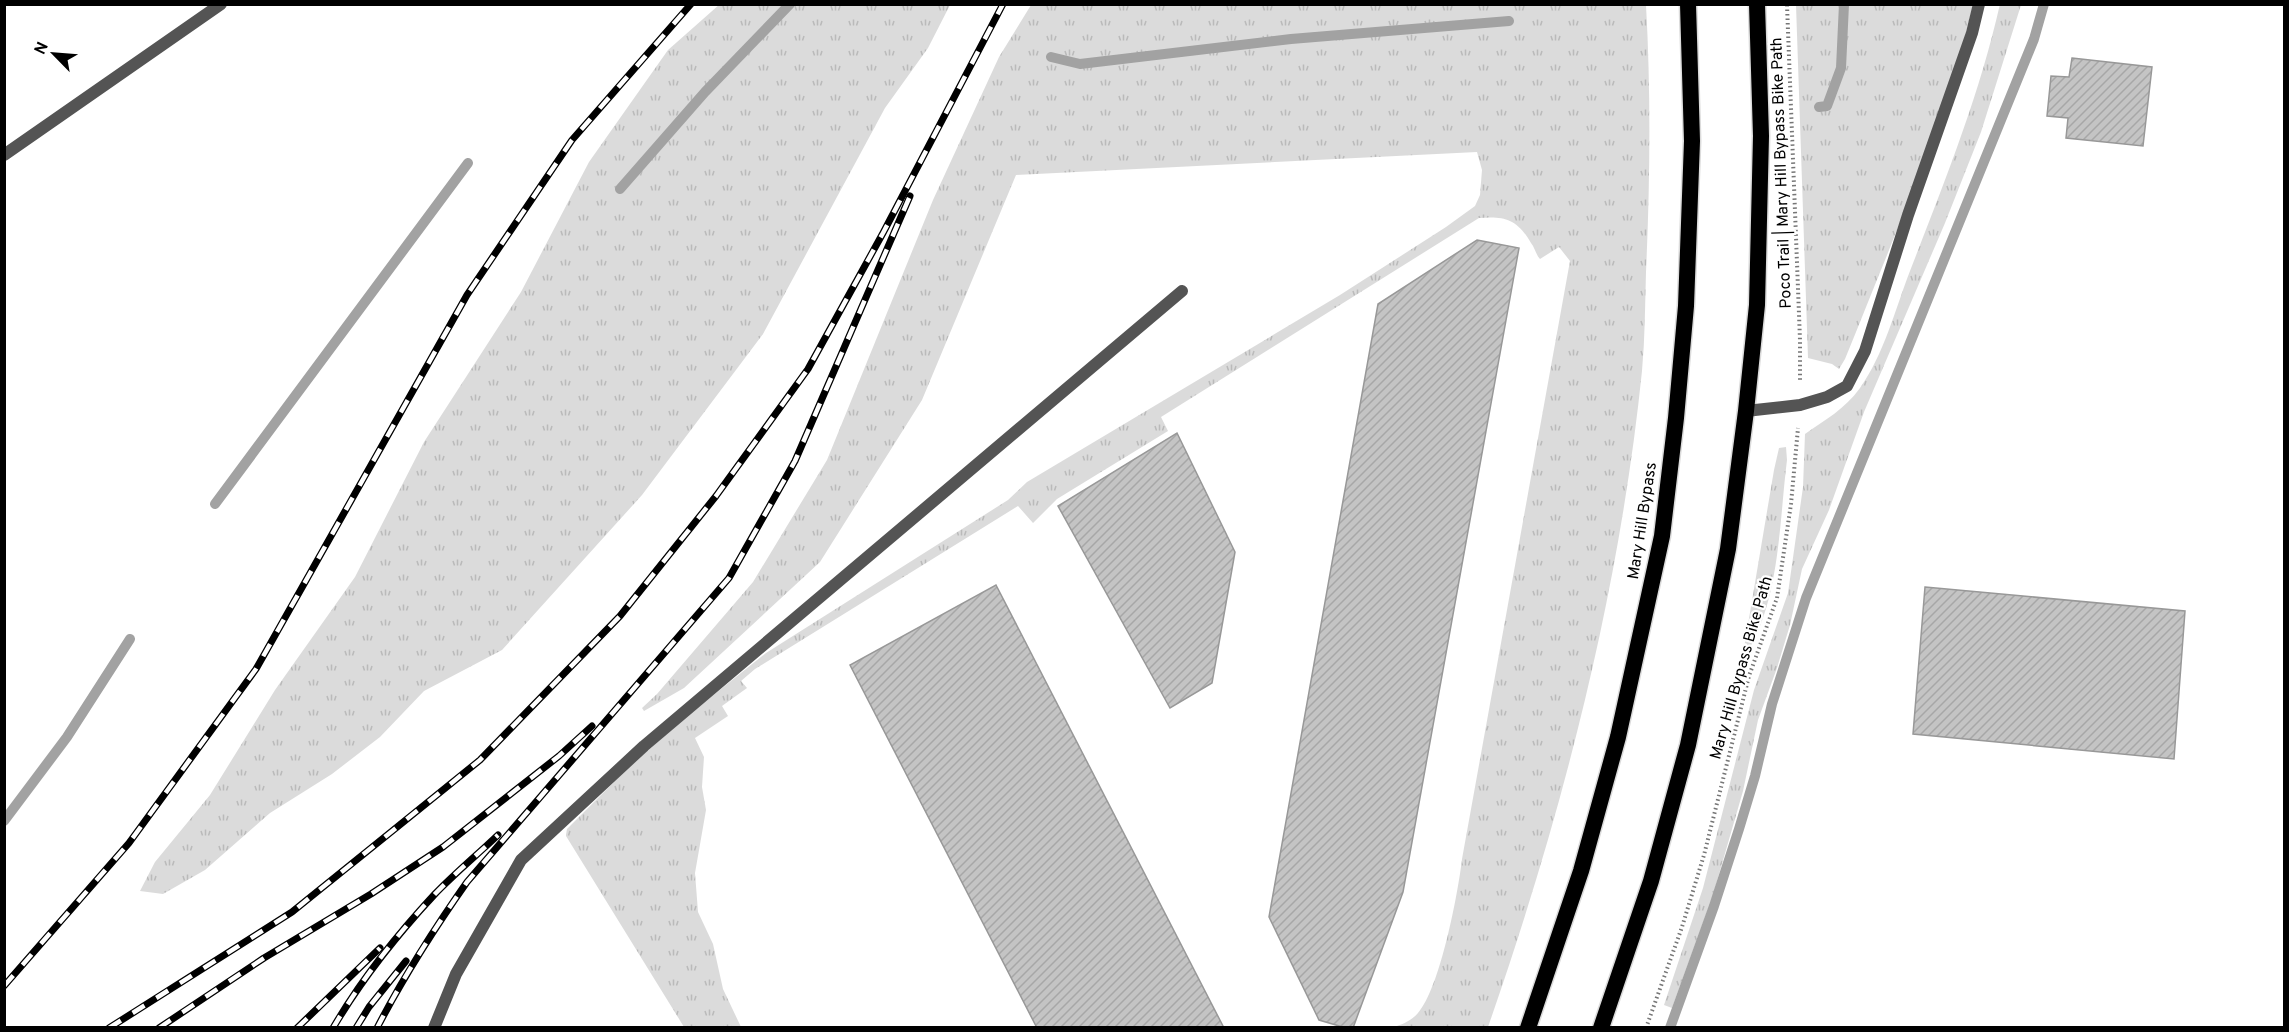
<svg xmlns="http://www.w3.org/2000/svg" width="2289" height="1032" font-family="Overpass,sans-serif">
<style>
.grass{fill:url(#grass-tufts)}
.lines{fill:none;stroke-linecap:round;stroke-linejoin:round}
.stream{stroke:#a2a2a2;stroke-width:10}
.building{fill:url(#building-hatch);stroke:#989898;stroke-width:1.5}
.trunk-casing{stroke:#dbdbdb;stroke-width:19}
.path{stroke:#767676;stroke-width:4;stroke-dasharray:1.5 3;stroke-linecap:butt}
.service{stroke:#545454;stroke-width:12}
.trunk{stroke:#000;stroke-width:16}
.rail-casing{stroke:#000;stroke-width:7}
.rail{stroke:#fff;stroke-width:4.5;stroke-dasharray:14;stroke-linecap:butt}
.labels{text-anchor:middle;dominant-baseline:central;stroke-width:4.5;stroke-linejoin:round;paint-order:stroke}
.street-label{font-size:16px;fill:#000;stroke:#fff}
</style>
<defs>
<pattern id="grass-tufts" width="24" height="20" patternUnits="userSpaceOnUse" patternTransform="scale(1.5)"><rect width="24" height="20" fill="#dbdbdb"/><path d="M3 7l-1-3M5 7V3M7 7l1-3M15 17l-1-3M17 17v-4M19 17l1-3" fill="none" stroke="#bababa"/></pattern>
<pattern id="building-hatch" width="6" height="6" patternUnits="userSpaceOnUse" patternTransform="scale(1.5)"><rect width="6" height="6" fill="#c4c4c4"/><path d="M-1 1l2-2M0 6l6-6M5 7l2-2" fill="none" stroke="#a7a7a7"/></pattern>
</defs>
<rect width="100%" height="100%" fill="#fff"/>
<g class="grass">
<polygon points="720,4 950,5 928,48 885,108 763,334 642,495 502,650 424,691 380,737 332,774 270,813 205,870 163,894 140,891 155,862 210,795 275,690 355,577 424,442 521,292 589,162 668,50"/>
<path d="M2000,4L2021,5L1981,132L1945,223L1864,412L1829,510L1802,569L1790,625L1777,668L1758,720L1743,791L1713,895L1672,1008L1664,1005L1703,888L1754,690L1788,593L1803,487L1805,434C1825,420 1845,409 1860,388C1884,354 1895,310 1910,271C1944,183 1979,97 2000,4Z"/>
<path d="M1031,5H1646C1651,94 1650,182 1646,272C1645,305 1645,338 1642,371C1619,595 1562,815 1488,1027H1394C1403,1024 1411,1021 1418,1013C1440,988 1458,894 1462,859L1570,261L1559,247L1540,259C1536,255 1535,248 1531,243C1517,219 1505,216 1479,218L1161,417L1168,431L1057,499L1033,523L1018,506L755,669L741,681L747,688L722,706L728,716L695,738L704,757L702,787L706,810L695,873L698,912L713,944L723,989L741,1027H684L566,836L567,829L624,772L681,721L766,653L1008,500L1027,482L1340,295L1446,227L1475,206L1480,195L1482,170L1477,152L1016,175L922,400L820,562L684,688L644,711L642,708L657,694L753,582L827,460L933,200L999,57Z"/>
<path d="M1796,5H1973C1946,117 1899,224 1856,332L1845,359L1839,369L1832,364L1808,358Z"/>
<path d="M1786,447L1787,460C1779,523 1780,607 1742,660L1774,470L1779,448Z"/>
</g>
<g class="lines">
<g class="stream">
<polyline points="1051,57 1080,64 1291,39 1509,21"/>
<polyline points="1819,107 1827,106 1841,68 1844,4"/>
<polyline points="620,189 705,92 790,4"/>
<polyline points="215,504 468,163"/>
<polyline points="4,821 67,737 130,639"/>
<polyline points="1670,1028 1714,906 1739,829 1755,776 1772,704 1806,598 2034,39 2044,4"/>
</g>
</g>
<g class="building">
<polygon points="2072,58 2152,67 2143,146 2066,138 2068,118 2047,116 2051,76 2069,77"/>
<polygon points="1477,240 1519,248 1403,892 1353,1028 1346,1028 1319,1020 1269,917 1378,304"/>
<polygon points="1177,433 1235,552 1212,683 1170,708 1058,506"/>
<polygon points="996,585 1224,1028 1037,1028 850,665"/>
<polygon points="1925,587 2185,611 2174,759 1913,734"/>
</g>
<g class="lines">
<defs>
<g id="trunk">
<polyline points="1528,1028 1581,871 1618,737 1662,536 1676,418 1686,306 1692,141 1688,4"/>
<polyline points="1601,1028 1651,881 1688,745 1728,549 1746,411 1757,305 1761,136 1757,4"/>
</g>
</defs>
<use href="#trunk" class="trunk-casing"/>
<g class="path">
<polyline points="1787,5 1800,340 1800,381"/>
<polyline points="1646,1028 1682,927 1704,855 1749,676 1777,598 1791,504 1798,428"/>
</g>
<g class="service">
<polyline points="4,155 221,4"/>
<polyline points="1746,411 1800,405 1827,397 1847,386 1865,351 1908,215 1972,33 1979,4"/>
<polyline points="434,1028 456,974 521,860 644,746 1182,291"/>
</g>
<use href="#trunk" class="trunk"/>
<defs>
<g id="rail">
<polyline points="4,986 129,843 256,669 467,295 572,140 691,4"/>
<polyline points="109,1028 292,912 480,760 620,616 716,496 808,369 883,233 1003,4"/>
<polyline points="159,1028 264,958 371,894 443,847 559,756 592,726"/>
<polyline points="297,1028 380,948"/>
<path d="M333,1028C361,980 396,936 434,895C454,874 477,855 498,835"/>
<polyline points="356,1028 369,1007 406,961"/>
<path d="M377,1028C404,976 434,929 467,882L729,578L795,461L910,196"/>
</g>
</defs>
<use href="#rail" class="rail-casing"/>
<use href="#rail" class="rail"/>
</g>
<g class="labels">
<g class="street-label">
<text transform="translate(1782 173) rotate(-92)">Poco Trail | Mary Hill Bypass Bike Path</text>
<text transform="translate(1643 521) rotate(-81)">Mary Hill Bypass</text>
<text transform="translate(1742 668) rotate(-74)">Mary Hill Bypass Bike Path</text>
</g>
</g>
<rect width="2289" height="1032" fill="none" stroke="#000000" stroke-width="12"/>
<g transform="translate(54 54) rotate(295)" stroke="#ffffff" stroke-width="4.5" paint-order="stroke">
<path d="M0-4.5L10 22L0 15L-10 22Z" fill="#000000"/>
<text y="-9" font-size="16" font-weight="bold" text-anchor="middle" fill="#000000">N</text>
</g>
</svg>
